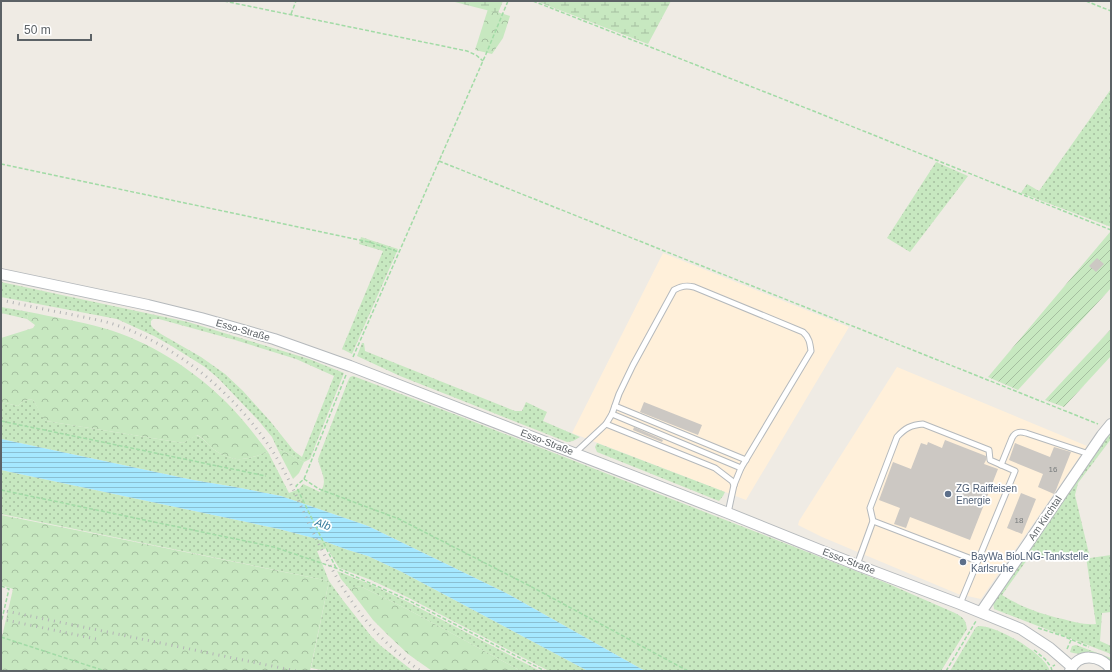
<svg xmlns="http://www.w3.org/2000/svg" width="1112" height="672" font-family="Helvetica,sans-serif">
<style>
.commercial{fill:#fff0da}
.grass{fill:url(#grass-dots);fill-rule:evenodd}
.forest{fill:url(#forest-crowns)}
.wetland{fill:url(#wetland-marsh)}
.garden{fill:url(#garden-furrows)}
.water{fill:url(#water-rules)}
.building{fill:#ccc8c3}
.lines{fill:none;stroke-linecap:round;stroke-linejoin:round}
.service-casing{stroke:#b5b9bc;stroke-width:7}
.minor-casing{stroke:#b5b9bc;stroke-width:12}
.path{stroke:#a2dba6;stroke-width:1.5;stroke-dasharray:4 2;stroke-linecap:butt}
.service{stroke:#fff;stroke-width:5}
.minor{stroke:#fff;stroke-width:10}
.rail{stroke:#b3b4b5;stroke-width:3;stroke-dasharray:1 5;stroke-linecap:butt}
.service-dot{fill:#5c6f8a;stroke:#fff;stroke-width:1.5}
.labels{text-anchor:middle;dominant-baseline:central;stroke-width:3.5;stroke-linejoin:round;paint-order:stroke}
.number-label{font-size:8px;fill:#787c7d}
.street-label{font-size:10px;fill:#5c6266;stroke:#fff}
.service-label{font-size:10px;fill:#4e5e75;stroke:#fff;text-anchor:start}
.water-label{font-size:11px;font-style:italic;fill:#34799b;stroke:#fff}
</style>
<defs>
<pattern id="grass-dots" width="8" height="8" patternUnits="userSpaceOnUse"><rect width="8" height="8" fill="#c7e8c0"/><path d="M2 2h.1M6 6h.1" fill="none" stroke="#a5bfa0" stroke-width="1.8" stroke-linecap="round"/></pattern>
<pattern id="forest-crowns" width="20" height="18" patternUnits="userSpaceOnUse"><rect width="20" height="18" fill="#c7e8c0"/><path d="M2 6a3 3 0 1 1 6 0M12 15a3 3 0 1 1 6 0" fill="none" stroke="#a5bfa0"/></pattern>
<pattern id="wetland-marsh" width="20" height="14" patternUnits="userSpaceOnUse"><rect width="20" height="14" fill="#c7e8c0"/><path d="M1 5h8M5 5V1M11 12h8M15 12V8" fill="none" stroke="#a5bfa0"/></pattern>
<pattern id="garden-furrows" width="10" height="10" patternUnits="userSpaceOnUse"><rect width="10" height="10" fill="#c7e8c0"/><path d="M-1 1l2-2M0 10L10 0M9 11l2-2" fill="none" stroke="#a5bfa0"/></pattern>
<pattern id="water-rules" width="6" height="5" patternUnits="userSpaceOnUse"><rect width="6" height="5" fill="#a5e8ff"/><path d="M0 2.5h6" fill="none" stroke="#8abfd2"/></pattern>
</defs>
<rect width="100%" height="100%" fill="#efebe4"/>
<g class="commercial">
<polygon points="663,253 849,327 746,500 572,433"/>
<polygon points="897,367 1087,446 981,599 958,594 822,537 798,525 799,521"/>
</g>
<g class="grass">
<polygon points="1111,89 1111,227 1021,193 1027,184 1039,191"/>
<polygon points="936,162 968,176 910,252 887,238"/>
<polygon points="361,237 398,249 352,354 342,349 383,251 359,244"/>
<path d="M1,282L188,322L309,359L344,373L310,459L304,462C296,459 289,453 281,450L279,452L272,437L258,420L218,378L205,367L170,345L154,336L117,319L1,297ZM153,319H159L235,340L296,359L334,376L302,457L294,451L270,421L243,391L225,374L201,357L161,334L153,328L151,325V321Z"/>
<polygon points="1,307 29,312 27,319 1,313"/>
<polygon points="362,343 364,343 365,351 515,411 522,411 526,402 547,412 543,421 580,437 573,441 567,442 400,376 357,356"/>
<path d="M353,376L454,414L884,582L955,613C963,617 966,620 967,629L941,671H645L506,593L368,526L281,496L235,487L193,480L1,439V402L18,406C22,401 26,399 33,400C38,407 41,414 46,421L183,443L196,435C204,438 207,444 213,449C235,464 245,460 268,452L289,493L299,489L303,484L320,492C329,481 320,471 318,459L348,381L350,377Z"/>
<path d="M1111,431V439L1078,483L1075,495L1090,558L1111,555V612L1102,613L1100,641L1111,646V654L994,609L993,602L1064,496ZM1029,557H1086L1096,624C1084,625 1074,622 1063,619C1041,614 1021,607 1002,595Z"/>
<polygon points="597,443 725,492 723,496 719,501 597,452 595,447"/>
<polygon points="1,470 279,529 321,540 348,550 368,556 402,572 588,671 549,671 407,597 371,580 339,568 327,548 317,551 329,581 342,599 371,636 381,646 413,671 327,671 311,668 329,581 1,514"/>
<path d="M337,571L372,585L406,601L540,671H521L407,609L362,587C357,586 353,586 351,591L341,579Z"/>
<path d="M980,626C999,627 1044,653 1050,671H950L976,627Z"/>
<path d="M1076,645L1111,658V662C1096,648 1086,657 1070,652L1072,646Z"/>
</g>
<g class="forest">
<polygon points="488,9 510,16 503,38 492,54 475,50"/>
<path d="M29,312C53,317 79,321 103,328C149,341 193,369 227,403C242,418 255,435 268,452C245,460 235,464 213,449C207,444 204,438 197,435L183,443L46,421C40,414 38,407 33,400C26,399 22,401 18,406L1,402V338L33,328L35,325L27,319Z"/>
<path d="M281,450C289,453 296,459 304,462L299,473L293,479L279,452Z"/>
<polygon points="1,515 329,581 310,671 1,671 1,641 13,589 1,585"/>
<polygon points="356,586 362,587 407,609 521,671 432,671 408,654 389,636 373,620 351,591 352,588"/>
</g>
<g class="wetland">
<polygon points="451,1 503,1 498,13"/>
<polygon points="536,1 671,1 648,44"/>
</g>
<g class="garden">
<polygon points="1110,232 1111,233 1111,288 1018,390 988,377"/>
<polygon points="1111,329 1111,356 1064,407 1045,400"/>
</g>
<polygon class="water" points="1,439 193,480 235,487 281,496 368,526 506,593 645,671 588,671 402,572 368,556 348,550 321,540 279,529 1,470"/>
<g class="building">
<polygon points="1097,258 1104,264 1096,272 1089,266"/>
<polygon points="644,402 702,425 698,435 640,412"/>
<polygon points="634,427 663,440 662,442 633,430"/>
<polygon points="945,440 986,456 986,460 984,464 998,469 970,540 910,517 906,528 894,524 900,508 879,500 893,462 911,469 921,443 927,445 928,442 942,448"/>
<polygon points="1015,443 1050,457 1054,447 1071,452 1056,490 1054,494 1038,487 1043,474 1009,460"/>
<polygon points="1021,493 1036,499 1022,534 1007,528"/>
</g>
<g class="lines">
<defs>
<g id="service">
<polyline points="615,406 746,460"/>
<polyline points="612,414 741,468"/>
<polyline points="606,424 715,468 732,481 734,485"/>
<path d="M575,453L606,424L612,414L619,394L633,365L674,290C681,286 686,285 694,287L803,332C809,337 810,343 811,351L741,468L734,485L728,513"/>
<path d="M1001,465L1012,438C1015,432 1019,431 1026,433L1089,454"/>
<polyline points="873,521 977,561"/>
<path d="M857,565L873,521L870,508L897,437C905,428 911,425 923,424L989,450L990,460L1015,471L960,604"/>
</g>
<g id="minor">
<polyline points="1,274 148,305 201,318 274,339 350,366 728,513 857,565 960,604 1021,629 1050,648 1072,667"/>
<polyline points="981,612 1102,435 1111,424"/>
<path d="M1070,671C1078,652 1100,655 1111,669"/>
</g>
</defs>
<use href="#service" class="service-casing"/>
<use href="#minor" class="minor-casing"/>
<g class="path">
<polyline points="224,1 467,51 476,55 483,61"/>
<polyline points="533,1 816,112 1111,230"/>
<polyline points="1086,1 1111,11"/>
<polyline points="291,14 296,1"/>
<polyline points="439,161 1098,424"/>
<polyline points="1,164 369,242 399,252"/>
<polyline points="353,357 486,54 508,1"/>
<polyline points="1,421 266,476"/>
<polyline points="304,479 319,489 399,519 530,586 688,671"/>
<polyline points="1,490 274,547 336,568 408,600 545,671"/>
<polyline points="336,568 296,486 304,479 346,375"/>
<polyline points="1,586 9,589 1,623"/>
<polyline points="1038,628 1063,636 1089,647"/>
<polyline points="1,637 105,671"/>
<polyline points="1067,649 1071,640"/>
<polyline points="1034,650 1045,659 1051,667"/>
<polyline points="946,671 976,621"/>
<polyline points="1052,671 1051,667 1055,665"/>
</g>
<use href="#service" class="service"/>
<use href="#minor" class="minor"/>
<g class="rail">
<path d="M1,300C24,305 47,310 69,314C86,318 103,320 119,326C183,349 239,398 275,455C289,478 299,502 310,526C335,577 355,616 399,654C406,660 413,666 421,671"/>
<polyline points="1,610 296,671"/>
<polyline points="1,619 96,639"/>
</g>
</g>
<g class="service-dot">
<circle cx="948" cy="494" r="4"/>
<circle cx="963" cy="562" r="4"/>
</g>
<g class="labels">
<g class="number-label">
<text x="1053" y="469">16</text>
<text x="1019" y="520">18</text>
</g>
<g class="street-label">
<text transform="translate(243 330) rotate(16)">Esso-Straße</text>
<text transform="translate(547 442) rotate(21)">Esso-Straße</text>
<text transform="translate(1045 518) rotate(-56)">Am Kirchtal</text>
<text transform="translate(849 561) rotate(21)">Esso-Straße</text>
</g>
<g class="service-label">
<text x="956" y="488">ZG Raiffeisen<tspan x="956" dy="12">Energie</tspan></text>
<text x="971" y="556">BayWa BioLNG-Tankstelle<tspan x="971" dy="12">Karlsruhe</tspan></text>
</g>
<g class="water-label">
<text transform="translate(323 524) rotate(19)">Alb</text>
</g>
</g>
<rect width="1112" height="672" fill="none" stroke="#5c6266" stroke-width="4"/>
<path d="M18 34v6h73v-6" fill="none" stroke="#5c6266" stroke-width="2"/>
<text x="24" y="34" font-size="12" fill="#5c6266" stroke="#ffffff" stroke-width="3" paint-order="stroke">50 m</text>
</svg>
